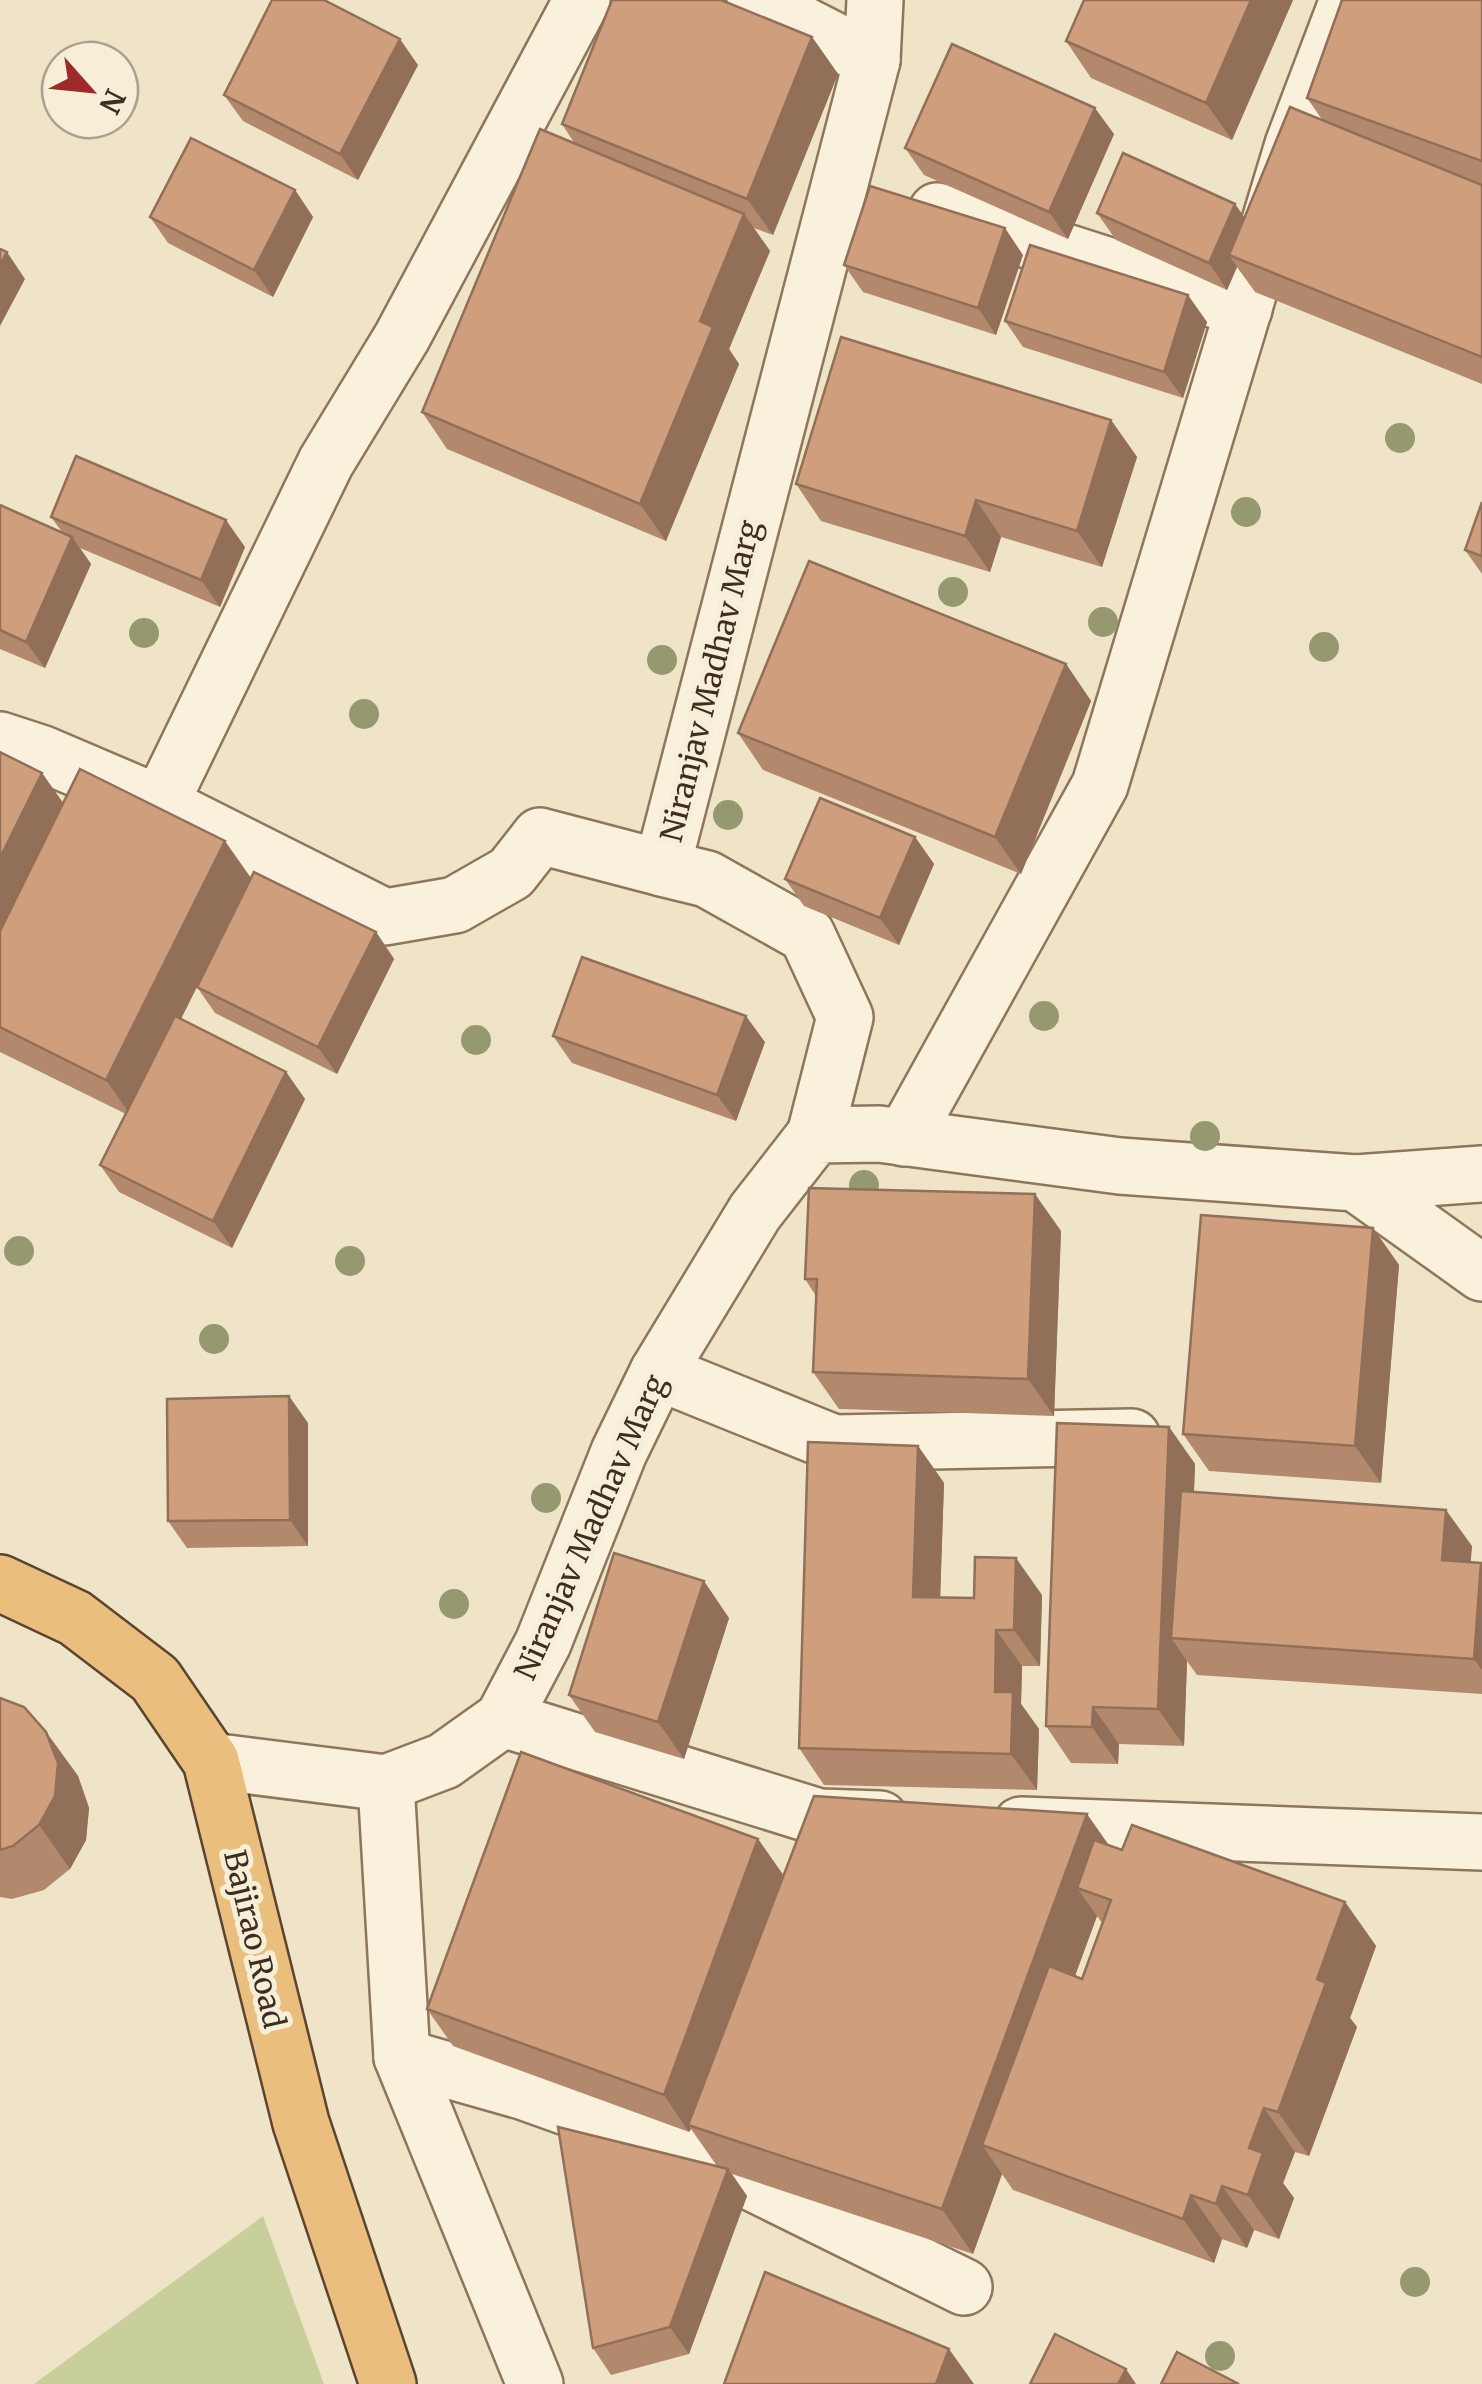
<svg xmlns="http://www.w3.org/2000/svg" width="1482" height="2384" font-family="Merriweather,serif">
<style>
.green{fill:#c9cf9b}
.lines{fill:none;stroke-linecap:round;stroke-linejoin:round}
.minor-casing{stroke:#8d765c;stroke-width:60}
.tertiary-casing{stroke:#8d765c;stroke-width:60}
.trunk-casing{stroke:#5b4430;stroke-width:60}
.minor{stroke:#faf1dc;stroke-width:55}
.tertiary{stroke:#faf1dc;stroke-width:55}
.trunk{stroke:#eabe7c;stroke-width:55}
.tree{fill:#96986f}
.wall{fill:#b2896c;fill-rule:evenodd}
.shaded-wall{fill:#916f58}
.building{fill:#cf9f7d;stroke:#916f58;stroke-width:2.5}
.labels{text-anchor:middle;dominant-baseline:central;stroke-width:10;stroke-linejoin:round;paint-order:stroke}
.street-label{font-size:30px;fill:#3d2e20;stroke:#f7eed8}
</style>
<rect width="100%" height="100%" fill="#f0e4c8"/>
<polygon class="green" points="263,2216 324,2384 34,2384"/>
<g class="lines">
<defs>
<g id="minor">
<polyline points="755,0 872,60"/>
<polyline points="937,211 1244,309"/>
<polyline points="0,740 43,754 160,804 385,917 455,905 511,873 540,836 662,868"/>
<polyline points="160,804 326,462 402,337 582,0"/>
<polyline points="815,1135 845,1017 807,935 707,879 662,868 872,60 875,0"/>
<polyline points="904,1138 1100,785 1293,145 1348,0"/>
<polyline points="658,1372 834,1443 1132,1437"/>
<polyline points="503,1719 819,1817 880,1819"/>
<polyline points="386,1783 402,2057 535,2384"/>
<polyline points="1021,1825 1482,1842"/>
<polyline points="402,2057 525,2092 684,2149 964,2287"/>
</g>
<g id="tertiary">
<polyline points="1356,1183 1482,1273"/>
<polyline points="211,1761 386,1783 444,1761 503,1719 543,1643 619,1452 658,1372 755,1212 815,1135 879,1134 1120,1166 1356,1183 1482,1174"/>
</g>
<polyline id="trunk" points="0,1583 75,1618 155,1679 211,1761 301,2123 388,2384"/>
</defs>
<use href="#minor" class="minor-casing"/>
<use href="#tertiary" class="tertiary-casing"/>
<use href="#trunk" class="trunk-casing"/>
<use href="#minor" class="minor"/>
<use href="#tertiary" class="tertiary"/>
<use href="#trunk" class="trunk"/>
</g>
<g class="tree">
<circle cx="1400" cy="438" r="15"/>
<circle cx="1246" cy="512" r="15"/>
<circle cx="953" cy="592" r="15"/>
<circle cx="1103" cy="622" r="15"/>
<circle cx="144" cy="633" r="15"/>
<circle cx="1324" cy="647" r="15"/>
<circle cx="662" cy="660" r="15"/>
<circle cx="364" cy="714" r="15"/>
<circle cx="728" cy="815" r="15"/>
<circle cx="1044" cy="1016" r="15"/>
<circle cx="476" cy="1040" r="15"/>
<circle cx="1205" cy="1136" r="15"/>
<circle cx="864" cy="1185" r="15"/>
<circle cx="19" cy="1251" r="15"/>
<circle cx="350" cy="1261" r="15"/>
<circle cx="214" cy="1339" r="15"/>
<circle cx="546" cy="1498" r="15"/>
<circle cx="454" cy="1604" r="15"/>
<circle cx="1415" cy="2282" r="15"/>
<circle cx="1220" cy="2356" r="15"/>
</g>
<g class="wall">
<polygon points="1293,0 1232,140 1091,78 1066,41"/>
<polygon points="1482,0 1482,384 1255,292 1237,267 1227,290 1116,240 1097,213 1235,204 1245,218 1323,121 1307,98"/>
<polygon points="812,37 838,74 773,235 754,228 770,251 729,349 739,364 666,541 447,449 422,412 575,144 562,124"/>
<polygon points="418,65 358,180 243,121 224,95"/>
<polygon points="1114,134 1068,239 924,175 905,148"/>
<polygon points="295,190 313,217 273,297 168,243 150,217"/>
<polygon points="1023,255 996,335 863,292 844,265"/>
<polygon points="1005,321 1207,322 1183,398 1023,347"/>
<polygon points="1111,420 1137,457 1102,567 1001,537 990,572 821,521 796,484"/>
<polygon points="1482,502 1482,574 1465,550"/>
<polygon points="0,505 62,532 51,517 245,547 220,607 80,548 91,564 45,668 0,649"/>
<polygon points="1066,664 1091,701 1021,874 763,770 738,733"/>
<polygon points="0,752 42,773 63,803 251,878 376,932 394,959 337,1074 215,1013 197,987 181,1019 286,1072 305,1099 232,1248 119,1192 100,1165 126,1114 0,1052"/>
<polygon points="915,837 934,864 899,945 804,906 785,879"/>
<polygon points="553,1036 765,1042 736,1121 572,1063"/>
<polygon points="1373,1228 1399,1265 1381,1483 1209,1471 1183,1434"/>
<polygon points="1061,1231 1054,1416 839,1409 813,1372 816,1296 805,1279"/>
<polygon points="308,1423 308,1546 187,1548 168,1521"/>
<polygon points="1169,1427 1195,1464 1194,1492 1472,1546 1470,1562 1481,1563 1482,1565 1482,1694 1197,1675 1187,1661 1184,1746 1119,1744 1118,1764 1071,1763 1046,1726"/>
<polygon points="918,1446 944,1483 940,1597 974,1598 1042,1595 1040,1666 1022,1666 1021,1704 1039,1729 1037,1790 824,1785 799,1748"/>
<polygon points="729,1618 684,1759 595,1732 569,1695"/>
<polygon points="0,1698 46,1732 78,1776 89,1808 86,1840 70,1869 44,1890 12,1899 0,1897"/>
<path d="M758,1839L783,1875L1109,1846L1122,1850L1345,1902L1376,1946L1350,2018L1357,2027L1309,2156L1295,2152L1283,2183L1294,2198L1279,2239L1254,2230L1247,2248L1222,2239L1214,2263L1013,2190L1002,2174L973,2254L732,2174L747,2196L689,2354L611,2375L593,2348L717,2166L691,2129L689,2132L453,2046L427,2009ZM1097,1916L1103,1924L1082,1979L1075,1976Z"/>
</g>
<g class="shaded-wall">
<polygon points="1251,0 1293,0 1232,140 1206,103"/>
<polygon points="812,37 838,74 773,235 747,199"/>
<polygon points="400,39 418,65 358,180 340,154"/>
<polygon points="1095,108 1114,134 1068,239 1049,212"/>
<polygon points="295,190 313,217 273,297 254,270"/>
<polygon points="1235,204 1253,230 1229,255 1237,267 1227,290 1209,263"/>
<polygon points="744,214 770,251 729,349 739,364 666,541 640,504 700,321"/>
<polygon points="1005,228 1023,255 996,335 978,308"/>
<polygon points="7,252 25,279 0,326 0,265"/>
<polygon points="1188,295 1207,322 1183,398 1164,372"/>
<polygon points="1111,420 1137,457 1102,567 1077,531"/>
<polygon points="976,500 1001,537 990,572 965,536"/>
<polygon points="226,520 245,547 220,607 201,580"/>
<polygon points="72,537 91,564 45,668 26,642"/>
<polygon points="1066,664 1091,701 1021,874 995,837"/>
<polygon points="42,773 68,810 0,947 0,858"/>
<polygon points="915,837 934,864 899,945 880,918"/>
<polygon points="225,841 251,878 132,1117 106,1080"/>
<polygon points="376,932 394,959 337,1074 318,1047"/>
<polygon points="746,1016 765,1042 736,1121 717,1095"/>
<polygon points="286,1072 305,1099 232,1248 213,1221"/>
<polygon points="1035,1194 1061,1231 1054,1416 1028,1379"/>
<polygon points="1373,1228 1399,1265 1381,1483 1355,1446"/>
<polygon points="289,1396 308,1423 308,1546 290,1520"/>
<polygon points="1169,1427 1195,1464 1188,1639 1171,1638 1187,1661 1184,1746 1158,1709"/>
<polygon points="918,1446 944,1483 939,1633 913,1597"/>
<polygon points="1446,1510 1472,1546 1468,1597 1442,1560"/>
<polygon points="1016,1558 1042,1595 1040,1666 1014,1630"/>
<polygon points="1481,1563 1482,1565 1482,1670 1474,1659"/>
<polygon points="704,1581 729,1618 684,1759 658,1722"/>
<polygon points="996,1630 1022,1666 1021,1704 1039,1729 1037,1790 1011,1754 995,1692"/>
<polygon points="1093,1707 1119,1744 1118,1764 1092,1727"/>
<polygon points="46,1732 78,1776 89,1808 86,1840 70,1869 39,1825"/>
<polygon points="1087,1814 1118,1858 1077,1888 1097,1916 1009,2155 982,2145 1002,2174 973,2254 942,2209"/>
<polygon points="758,1839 784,1876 688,2125 691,2129 689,2132 664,2095"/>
<polygon points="1345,1902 1376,1946 1350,2018 1357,2027 1309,2156 1278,2112 1317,1979"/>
<polygon points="1264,2108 1295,2152 1283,2183 1294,2198 1279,2239 1248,2195 1249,2148"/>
<polygon points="728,2169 747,2196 689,2354 670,2327"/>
<polygon points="1222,2186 1254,2230 1247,2248 1216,2204"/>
<polygon points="1191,2195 1222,2239 1214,2263 1183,2219"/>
<polygon points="949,2349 974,2384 936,2384"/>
<polygon points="1126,2369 1136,2384 1118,2384"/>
</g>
<g class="building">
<polygon points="272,0 324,0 400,39 340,154 224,95"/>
<polygon points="612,0 721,0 812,37 747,199 562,124"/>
<polygon points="1084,0 1251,0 1206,103 1066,41"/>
<polygon points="1342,0 1482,0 1482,161 1307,98"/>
<polygon points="952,44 1095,108 1049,212 905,148"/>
<polygon points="1290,107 1482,185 1482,357 1229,255"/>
<polygon points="540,129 744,214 700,321 713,327 640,504 422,412"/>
<polygon points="191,138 295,190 254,270 150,217"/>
<polygon points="1123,153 1235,204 1209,263 1097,213"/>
<polygon points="870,186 1005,228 978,308 844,265"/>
<polygon points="1030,245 1188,295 1164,372 1005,321"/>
<polygon points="0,249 7,252 0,265"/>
<polygon points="841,337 1111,420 1077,531 976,500 965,536 796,484"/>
<polygon points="76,456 226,520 201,580 51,517"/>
<polygon points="1482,502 1482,556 1465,550"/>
<polygon points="0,505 72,537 26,642 0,630"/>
<polygon points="809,561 1066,664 995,837 738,733"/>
<polygon points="0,752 42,773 0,858"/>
<polygon points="80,769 225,841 106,1080 0,1027 0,931"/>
<polygon points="820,798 915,837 880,918 785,879"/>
<polygon points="254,872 376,932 318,1047 197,987"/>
<polygon points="582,957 746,1016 717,1095 553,1036"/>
<polygon points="175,1016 286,1072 213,1221 100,1165"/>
<polygon points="809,1188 1035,1194 1028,1379 813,1372 817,1279 805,1279"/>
<polygon points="1201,1215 1373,1228 1355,1446 1183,1434"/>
<polygon points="289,1396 290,1520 168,1521 167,1399"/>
<polygon points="1057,1423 1169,1427 1158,1709 1093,1707 1092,1727 1046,1726"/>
<polygon points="808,1442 918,1446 913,1597 974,1598 975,1557 1016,1558 1014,1630 996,1630 995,1692 1013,1692 1011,1754 799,1748"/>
<polygon points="1181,1491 1446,1510 1442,1560 1481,1563 1474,1659 1171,1638"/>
<polygon points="614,1553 704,1581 658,1722 569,1695"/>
<polygon points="0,1698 24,1707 46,1732 58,1763 55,1796 39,1825 13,1846 0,1850"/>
<polygon points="521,1752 758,1839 664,2095 427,2009"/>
<polygon points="814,1796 1087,1814 942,2209 688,2125"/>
<polygon points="1132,1825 1345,1902 1317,1979 1326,1983 1278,2112 1264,2108 1249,2148 1263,2153 1248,2195 1222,2186 1216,2204 1191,2195 1183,2219 982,2145 1049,1966 1082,1979 1111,1900 1077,1888 1094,1840 1122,1850"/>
<polygon points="558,2127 728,2169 670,2327 593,2348"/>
<polygon points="765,2272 949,2349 936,2384 724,2384"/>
<polygon points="1055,2334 1126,2369 1118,2384 1030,2384"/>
<polygon points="1177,2352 1239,2384 1161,2384"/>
</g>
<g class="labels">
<g class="street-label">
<text transform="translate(710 681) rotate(-76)">Niranjav Madhav Marg</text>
<text transform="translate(590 1527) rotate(-66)">Niranjav Madhav Marg</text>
<text transform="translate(255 1939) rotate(77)">Bajirao Road</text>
</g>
</g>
<g transform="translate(90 90) rotate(117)"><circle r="48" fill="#f7eed8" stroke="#ada18e" stroke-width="2.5"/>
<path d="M0-8L18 38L0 25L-18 38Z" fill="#9e2a2b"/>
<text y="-15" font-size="28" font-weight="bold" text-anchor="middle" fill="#3d2e20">N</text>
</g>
</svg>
